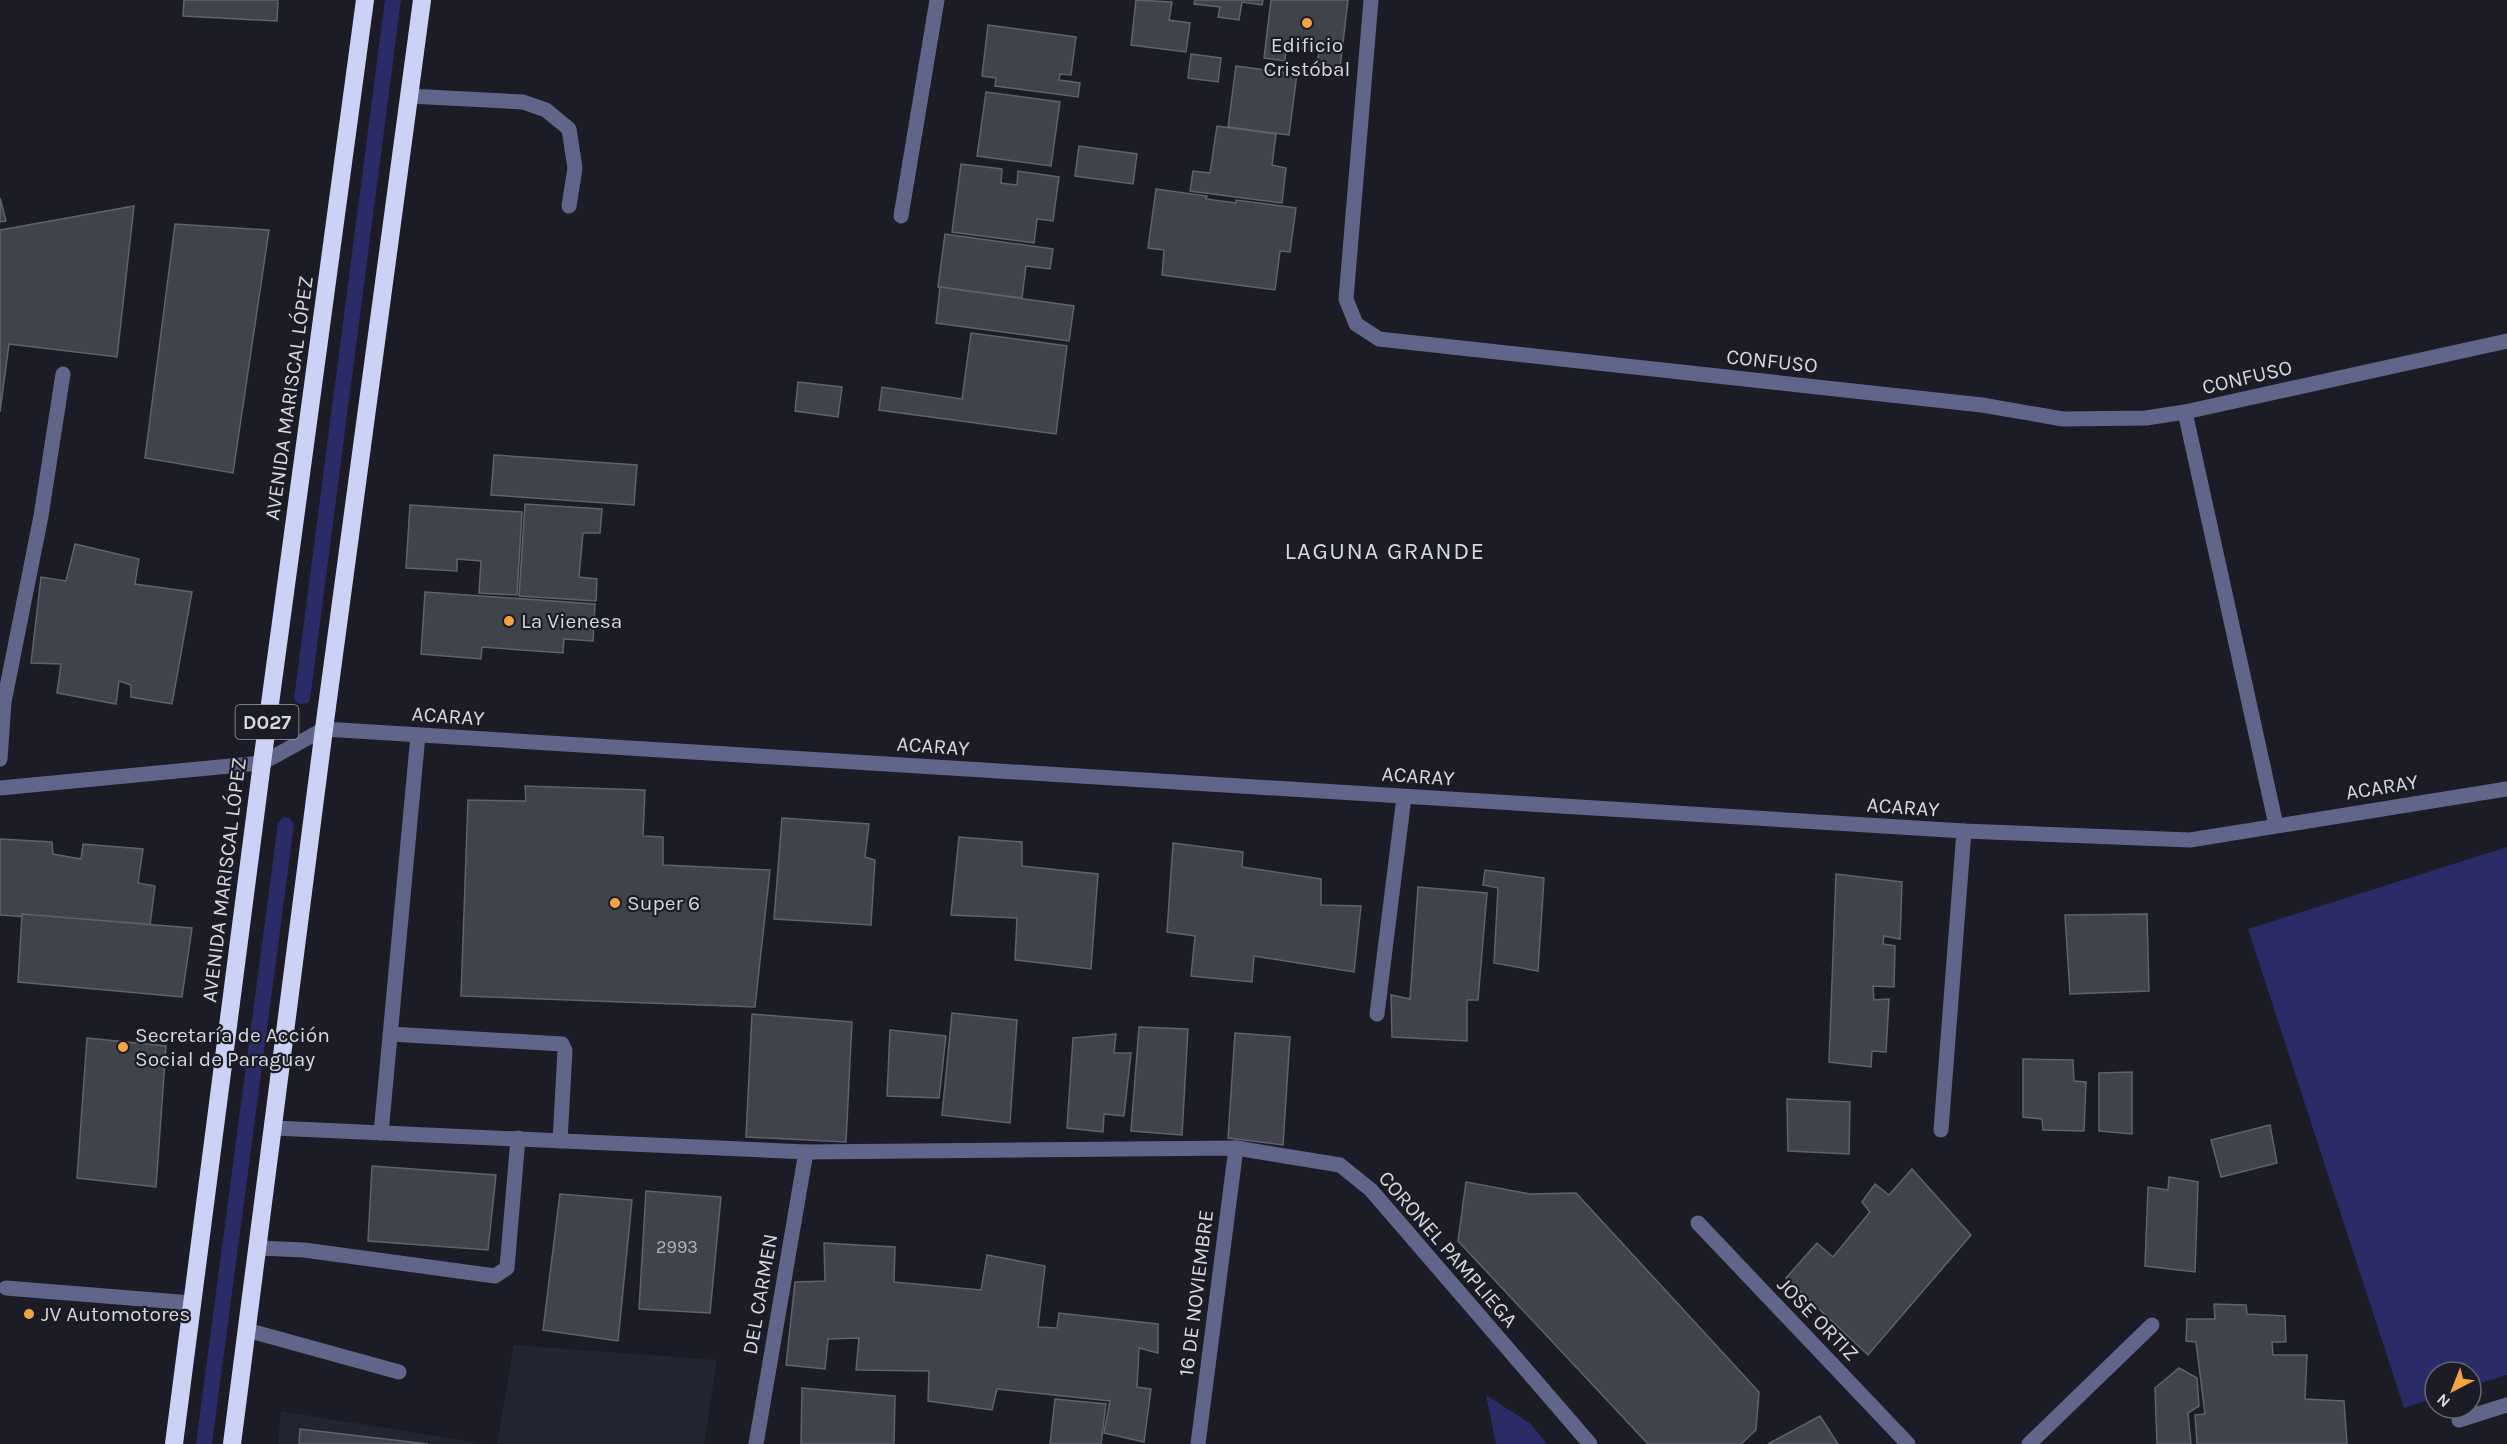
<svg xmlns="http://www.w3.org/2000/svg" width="2507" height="1444" font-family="Karla,sans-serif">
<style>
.built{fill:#242532}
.green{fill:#2a2b67}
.building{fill:#41434c;stroke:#60626c;stroke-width:1.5}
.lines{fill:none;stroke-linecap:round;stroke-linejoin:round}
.minor{stroke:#616589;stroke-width:15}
.highway{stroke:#ccd2f6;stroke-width:18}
.poi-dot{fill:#f3a442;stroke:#1b1c25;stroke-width:2}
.labels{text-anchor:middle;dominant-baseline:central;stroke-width:4.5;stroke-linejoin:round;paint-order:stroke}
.number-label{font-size:18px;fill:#b2b3ba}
.shield{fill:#1b1c25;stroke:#9fa0a6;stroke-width:1.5}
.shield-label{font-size:20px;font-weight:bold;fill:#d7d8de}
.poi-label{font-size:21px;fill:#d7d8de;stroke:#1b1c25;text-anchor:start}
.street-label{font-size:21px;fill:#d7d8de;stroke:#1b1c25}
.quarter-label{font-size:24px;letter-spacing:1.5px;fill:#d7d8de;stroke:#1b1c25}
</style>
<rect width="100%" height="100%" fill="#1b1c25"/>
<g class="built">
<polygon points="514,1345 717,1360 704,1444 497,1444"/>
<polygon points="281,1411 483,1444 278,1444"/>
</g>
<g class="green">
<polygon points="385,0 401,0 310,700 308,703 299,704 294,699"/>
<polygon points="283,817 290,818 294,825 212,1444 196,1444 278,823"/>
<polygon points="2507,847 2507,1375 2471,1386 2471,1372 2435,1372 2435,1398 2404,1408 2248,929"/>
<polygon points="1486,1395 1531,1424 1547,1444 1496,1444"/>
</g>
<g class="building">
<polygon points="184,0 278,0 277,21 183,16"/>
<polygon points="1136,0 1172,2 1169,20 1190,23 1186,52 1131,45"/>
<polygon points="1195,0 1263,0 1262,5 1242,2 1239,20 1218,17 1220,7 1194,4"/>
<polygon points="1271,0 1348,0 1340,68 1317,65 1319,51 1286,47 1285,61 1264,58"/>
<polygon points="988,25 1076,37 1071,75 1060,74 1059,80 1080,83 1078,97 995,86 996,78 982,76"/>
<polygon points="1191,54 1221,58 1218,82 1188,78"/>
<polygon points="1236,66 1297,74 1289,135 1228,127"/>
<polygon points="986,92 1060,102 1051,166 977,156"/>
<polygon points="1217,126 1276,134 1272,165 1286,168 1282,203 1190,191 1193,171 1210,173"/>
<polygon points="1079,146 1137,154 1133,184 1075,176"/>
<polygon points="961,164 1002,169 1001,183 1017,185 1018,171 1059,177 1053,221 1037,219 1034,243 952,232"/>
<polygon points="1156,189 1207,196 1206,199 1236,203 1236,200 1296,208 1290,252 1280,251 1275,290 1162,275 1164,250 1148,248"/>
<polygon points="0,198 6,221 0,222"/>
<polygon points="134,206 117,357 9,344 0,412 0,230"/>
<polygon points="175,224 269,230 233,473 145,458"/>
<polygon points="945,234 1053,249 1050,269 1026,266 1022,298 938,287"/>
<polygon points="940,287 1074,306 1069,341 936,323"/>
<polygon points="971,333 1067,346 1056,434 879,410 882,387 962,399"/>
<polygon points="798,382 842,387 838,417 795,411"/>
<polygon points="494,455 637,465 634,505 491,495"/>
<polygon points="525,504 602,509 600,533 583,533 579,577 597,579 596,601 519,596"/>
<polygon points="410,505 522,512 517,595 479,593 481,561 457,559 457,571 406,568"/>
<polygon points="75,544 139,559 135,584 192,592 172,704 131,697 131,685 119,681 116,704 57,693 61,664 31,663 41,577 66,581"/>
<polygon points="425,592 595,604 593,641 564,639 563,653 482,647 481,659 421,654"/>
<polygon points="525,786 645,790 643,836 663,837 663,865 770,870 755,1007 461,996 468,800 526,801"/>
<polygon points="782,818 869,824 865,857 875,860 871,925 774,919"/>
<polygon points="959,837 1022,842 1022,866 1098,874 1091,969 1015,960 1017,918 951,915"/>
<polygon points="0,839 52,842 53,854 81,859 83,844 143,849 138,883 155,886 150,925 0,915"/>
<polygon points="1173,843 1243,852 1242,867 1321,879 1321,905 1361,906 1354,972 1254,956 1252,982 1191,976 1195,936 1167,932"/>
<polygon points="1485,870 1544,878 1538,971 1494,963 1498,888 1483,885"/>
<polygon points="1836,874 1902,882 1900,939 1884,936 1883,944 1895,946 1894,987 1873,986 1874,1000 1889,999 1886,1052 1872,1051 1871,1067 1829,1062"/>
<polygon points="1418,887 1487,893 1478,1000 1467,1000 1467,1041 1392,1037 1391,995 1410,999"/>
<polygon points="22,914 192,928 182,997 18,982"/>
<polygon points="2147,914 2149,991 2070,994 2065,915"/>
<polygon points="952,1013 1017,1020 1010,1123 942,1115"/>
<polygon points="752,1014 852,1022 846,1142 746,1137"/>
<polygon points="1139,1027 1188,1029 1182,1135 1131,1131"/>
<polygon points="890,1030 946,1036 939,1098 887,1096"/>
<polygon points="1235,1033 1290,1037 1283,1145 1228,1138"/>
<polygon points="1116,1034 1114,1053 1131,1053 1124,1116 1104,1114 1103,1132 1067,1128 1073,1038"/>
<polygon points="87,1038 166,1046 156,1187 77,1178"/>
<polygon points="2023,1059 2073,1060 2074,1081 2086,1082 2084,1131 2043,1130 2042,1119 2023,1117"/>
<polygon points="2132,1072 2132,1134 2099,1131 2099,1073"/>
<polygon points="1787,1099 1850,1102 1849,1154 1788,1151"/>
<polygon points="2270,1125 2277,1163 2221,1177 2211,1140"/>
<polygon points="372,1166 496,1175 488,1250 368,1241"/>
<polygon points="1912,1169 1971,1235 1868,1355 1786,1278 1817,1243 1833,1257 1870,1212 1862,1202 1875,1184 1889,1195"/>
<polygon points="2169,1177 2198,1182 2195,1272 2145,1266 2148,1187 2168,1190"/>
<polygon points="1466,1182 1530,1194 1576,1193 1759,1392 1756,1430 1741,1444 1648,1444 1458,1241"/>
<polygon points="646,1191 721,1197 710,1313 639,1309"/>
<polygon points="560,1194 632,1200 618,1341 543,1330"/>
<polygon points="824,1243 895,1247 894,1282 981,1290 987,1255 1045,1266 1038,1327 1057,1328 1059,1313 1158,1324 1158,1353 1139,1348 1137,1387 1151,1389 1144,1442 1104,1433 1110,1401 997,1389 992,1410 928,1401 929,1371 856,1370 859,1338 828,1339 825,1369 786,1365 795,1282 825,1281"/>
<polygon points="2214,1304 2246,1305 2247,1314 2285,1316 2286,1342 2272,1342 2273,1355 2307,1355 2305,1399 2344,1401 2347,1444 2197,1444 2195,1415 2205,1414 2196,1342 2186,1341 2187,1319 2215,1319"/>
<polygon points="2179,1368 2197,1378 2199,1406 2188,1413 2191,1444 2157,1444 2155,1388"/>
<polygon points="802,1388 895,1396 894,1444 801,1444"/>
<polygon points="1055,1399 1106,1404 1101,1444 1050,1444"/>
<polygon points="1820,1416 1838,1444 1768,1444"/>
<polygon points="300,1429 428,1444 299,1444"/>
</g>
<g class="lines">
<g class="minor">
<polyline points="1371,0 1346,299 1356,324 1379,339 1982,405 2063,419 2146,418 2185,412 2507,341"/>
<polyline points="409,96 523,102 546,110 569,129 575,168 569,206"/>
<polyline points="901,216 937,0"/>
<polyline points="2185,412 2276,825"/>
<polyline points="0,759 4,702 41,516 63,374"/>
<polyline points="0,788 262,763 324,729 1964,831 2190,840 2507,789"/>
<polyline points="1377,1014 1404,797"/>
<polyline points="390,1034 562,1044 565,1050 560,1141"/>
<polyline points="274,1128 806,1152 1236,1148 1340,1165 1371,1190 1590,1444"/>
<polyline points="1941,1130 1964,831"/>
<polyline points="381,1133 418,735"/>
<polyline points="1698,1223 1908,1444"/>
<polyline points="258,1248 304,1250 495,1276 507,1268 518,1138"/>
<polyline points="6,1288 192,1303"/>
<polyline points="247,1330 399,1372"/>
<polyline points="2459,1420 2507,1405"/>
<polyline points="756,1444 806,1152"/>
<polyline points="1198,1444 1236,1148"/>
<polyline points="2029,1444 2152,1325"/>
</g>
<g class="highway">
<polyline points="174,1444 262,763 365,0"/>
<polyline points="232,1444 324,729 422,0"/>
</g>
</g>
<g class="poi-dot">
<circle cx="1307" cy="23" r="6"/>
<circle cx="509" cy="621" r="6"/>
<circle cx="615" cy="903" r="6"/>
<circle cx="123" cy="1047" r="6"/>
<circle cx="29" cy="1314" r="6"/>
</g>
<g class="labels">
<g class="number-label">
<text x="677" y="1247">2993</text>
</g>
<rect class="shield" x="235.5" y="705" width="63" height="34" rx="4.5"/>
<g class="shield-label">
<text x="267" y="722">D027</text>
</g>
<g class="poi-label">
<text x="1307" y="45" text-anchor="middle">Edificio<tspan x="1307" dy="24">Cristóbal</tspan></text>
<text x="521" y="621">La Vienesa</text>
<text x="627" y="903">Super 6</text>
<text x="135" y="1035">Secretaría de Acción<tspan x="135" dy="24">Social de Paraguay</tspan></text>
<text x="41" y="1314">JV Automotores</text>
</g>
<g class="street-label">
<text transform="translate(1772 361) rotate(6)">CONFUSO</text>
<text transform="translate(2247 377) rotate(-13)">CONFUSO</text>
<text transform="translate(289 398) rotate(-82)">AVENIDA MARISCAL LÓPEZ</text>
<text transform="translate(448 716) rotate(4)">ACARAY</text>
<text transform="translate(933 746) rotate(4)">ACARAY</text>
<text transform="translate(1418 776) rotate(4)">ACARAY</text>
<text transform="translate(2382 787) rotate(-9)">ACARAY</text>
<text transform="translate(1903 807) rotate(4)">ACARAY</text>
<text transform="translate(224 880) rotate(-83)">AVENIDA MARISCAL LÓPEZ</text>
<text transform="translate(1448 1249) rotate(49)">CORONEL PAMPLIEGA</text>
<text transform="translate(1196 1293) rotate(-83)">16 DE NOVIEMBRE</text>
<text transform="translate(760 1294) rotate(-80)">DEL CARMEN</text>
<text transform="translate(1818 1319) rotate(46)">JOSE ORTIZ</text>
</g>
<g class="quarter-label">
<text x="1385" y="551">LAGUNA GRANDE</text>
</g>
</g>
<g transform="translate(2453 1390) rotate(222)"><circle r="28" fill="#1b1c25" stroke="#66676f" stroke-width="1.5"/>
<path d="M0-4.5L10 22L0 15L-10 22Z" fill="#f3a442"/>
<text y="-9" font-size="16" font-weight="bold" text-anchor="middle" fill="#d7d8de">N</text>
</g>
</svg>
